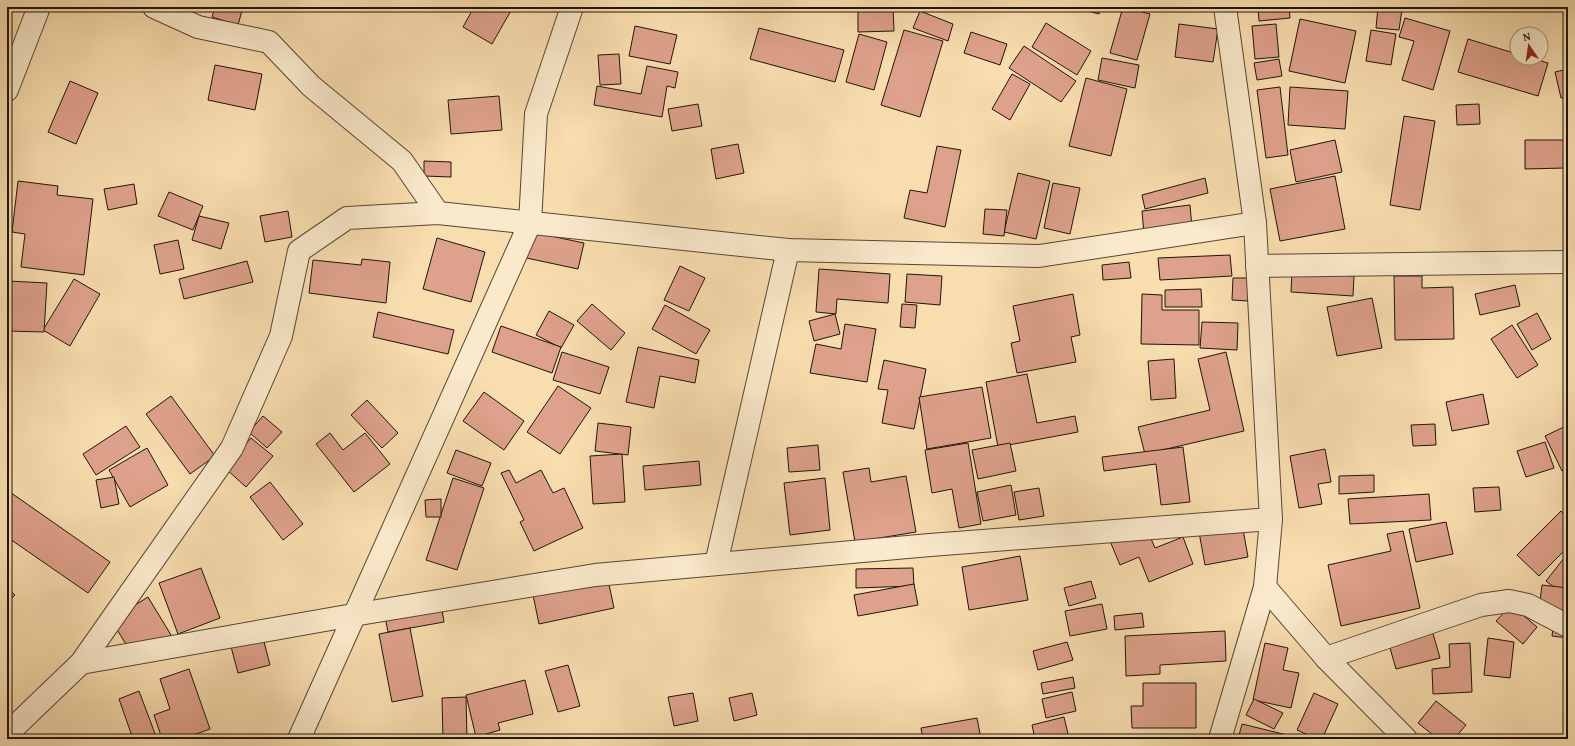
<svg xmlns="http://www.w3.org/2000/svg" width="1575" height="746" font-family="'Gentium Book Plus',serif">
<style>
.building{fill:#dea18b;stroke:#1f150d}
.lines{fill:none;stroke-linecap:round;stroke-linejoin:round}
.street-casing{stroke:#554736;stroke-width:24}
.street{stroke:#fae9cb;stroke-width:22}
</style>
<rect width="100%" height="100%" fill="#f8ddaf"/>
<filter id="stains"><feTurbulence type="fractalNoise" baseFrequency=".005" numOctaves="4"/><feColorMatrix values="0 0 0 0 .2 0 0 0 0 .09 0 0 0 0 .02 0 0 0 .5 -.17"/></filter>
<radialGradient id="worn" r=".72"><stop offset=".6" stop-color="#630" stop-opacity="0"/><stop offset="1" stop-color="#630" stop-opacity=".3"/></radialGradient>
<g class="building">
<polygon points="215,7 243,7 238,25 212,17"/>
<polygon points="474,7 513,7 492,44 463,27"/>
<polygon points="858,7 893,7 894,31 858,32"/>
<polygon points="1073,7 1101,7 1099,14"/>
<polygon points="1123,7 1150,14 1137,60 1110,53"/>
<polygon points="1151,7 1177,7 1151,9"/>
<polygon points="1258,7 1289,7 1290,18 1259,21"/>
<polygon points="1310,7 1331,7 1311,12"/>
<polygon points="1378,7 1402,9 1399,30 1376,28"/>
<polygon points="1430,7 1454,7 1454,10"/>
<polygon points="920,11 953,24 948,41 913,28"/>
<polygon points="1405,18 1450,31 1433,90 1402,80 1414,41 1399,37"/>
<polygon points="1300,19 1356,31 1345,83 1289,71"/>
<polygon points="1046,23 1091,51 1077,75 1032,47"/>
<polygon points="1179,24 1218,29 1213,62 1175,57"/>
<polygon points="1276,24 1279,57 1255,59 1252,26"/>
<polygon points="635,26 677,35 670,64 629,56"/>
<polygon points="759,28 844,50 835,82 750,59"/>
<polygon points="904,30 943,41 920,117 881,105"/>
<polygon points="1371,30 1396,34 1391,65 1366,61"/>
<polygon points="971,32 1007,44 1000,65 964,53"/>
<polygon points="859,34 887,42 874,90 846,82"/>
<polygon points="1468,39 1517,54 1517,58 1531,58 1548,63 1538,96 1458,72"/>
<polygon points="1024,46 1076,81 1061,102 1009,68"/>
<polygon points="619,54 621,84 600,85 598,55"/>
<polygon points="1102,58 1139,65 1135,88 1098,80"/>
<polygon points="1279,59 1282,76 1257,80 1254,63"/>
<polygon points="215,65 262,74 255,110 208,100"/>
<polygon points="647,66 678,72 675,88 667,86 662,117 594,105 597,86 641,94"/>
<polygon points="1568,69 1568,97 1561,98 1555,72"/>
<polygon points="1012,74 1030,84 1010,120 992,109"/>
<polygon points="1086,78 1127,89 1111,156 1069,146"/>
<polygon points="70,81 98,93 76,144 48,132"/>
<polygon points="1280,87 1288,155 1266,158 1257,90"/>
<polygon points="1290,87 1348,91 1345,129 1288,125"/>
<polygon points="499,96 502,130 451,134 448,100"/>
<polygon points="698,104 702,126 672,131 668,109"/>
<polygon points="1479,104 1480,124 1457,125 1456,105"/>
<polygon points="1404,116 1435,121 1420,210 1390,205"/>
<polygon points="1335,140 1342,172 1296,182 1290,150"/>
<polygon points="1525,140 1565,140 1565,168 1525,169"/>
<polygon points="738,144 744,173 716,179 711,149"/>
<polygon points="937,146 961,150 945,227 904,218 910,190 927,193"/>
<polygon points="424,161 451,162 451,177 424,176"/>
<polygon points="1018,173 1050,181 1036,239 1004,232"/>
<polygon points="1335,176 1345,229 1280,241 1270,189"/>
<polygon points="1205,178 1208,193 1145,209 1142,195"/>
<polygon points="18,181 58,186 57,195 93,199 84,275 21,267 25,234 12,232"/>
<polygon points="1053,183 1080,188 1070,234 1044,228"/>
<polygon points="134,184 137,204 108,210 104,189"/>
<polygon points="169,192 203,206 193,230 158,216"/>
<polygon points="1190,205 1192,228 1144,234 1142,211"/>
<polygon points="985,209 1007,210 1004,236 983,234"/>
<polygon points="288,211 292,237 265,242 260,216"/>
<polygon points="199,216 229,223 221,249 192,240"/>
<polygon points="527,231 584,243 578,269 522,257"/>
<polygon points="437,238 485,252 471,302 423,289"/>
<polygon points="178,240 184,269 160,274 154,245"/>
<polygon points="1230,255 1232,276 1160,280 1158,258"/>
<polygon points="362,259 390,262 386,303 309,293 313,260 361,265"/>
<polygon points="247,261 253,282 184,299 179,279"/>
<polygon points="1129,262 1131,278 1103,280 1102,265"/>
<polygon points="680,266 705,278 689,311 664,300"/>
<polygon points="819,269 890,274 888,303 837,299 836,314 816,312"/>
<polygon points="1292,272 1354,276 1353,296 1291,292"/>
<polygon points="907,274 942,276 940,305 905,302"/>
<polygon points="1394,276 1422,276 1422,288 1453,287 1454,339 1395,340"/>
<polygon points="1233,278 1249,278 1248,301 1232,300"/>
<polygon points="74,279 100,294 70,346 43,330"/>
<polygon points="7,281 47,283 44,332 7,331"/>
<polygon points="1515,285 1520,306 1480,315 1475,294"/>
<polygon points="1201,289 1202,307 1165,307 1165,290"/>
<polygon points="1073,294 1080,335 1071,337 1076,362 1017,373 1011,343 1020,341 1013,306"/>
<polygon points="1142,294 1162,295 1162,310 1199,310 1199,345 1141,344"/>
<polygon points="1372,298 1382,348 1337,356 1327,307"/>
<polygon points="592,304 625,333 611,350 577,321"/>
<polygon points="902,304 917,305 915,328 900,327"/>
<polygon points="665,305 710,330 696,354 652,329"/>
<polygon points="549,311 574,325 561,348 536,335"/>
<polygon points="378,312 454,330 448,354 373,337"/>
<polygon points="1537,313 1551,339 1532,350 1517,324"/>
<polygon points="835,314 840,334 814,341 809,321"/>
<polygon points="1202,322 1238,323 1237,350 1200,348"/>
<polygon points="845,324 876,329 867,382 810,373 816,344 841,349"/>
<polygon points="1512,325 1538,365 1517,378 1491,339"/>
<polygon points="501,326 561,347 552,373 492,352"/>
<polygon points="638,347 699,360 695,383 660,376 654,408 626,402"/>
<polygon points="562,352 609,367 600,394 553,380"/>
<polygon points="1226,352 1244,431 1145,454 1138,427 1210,410 1198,359"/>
<polygon points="1174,359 1176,398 1151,400 1148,361"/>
<polygon points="884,360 926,369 914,429 882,423 888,390 878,389"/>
<polygon points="1027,374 1037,423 1075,416 1078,432 998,447 986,382"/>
<polygon points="558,386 591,408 560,454 527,432"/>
<polygon points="982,387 991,438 927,449 919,397"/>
<polygon points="484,392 524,421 504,450 463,421"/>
<polygon points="1483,394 1489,424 1452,431 1446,402"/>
<polygon points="171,396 215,456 190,474 146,414"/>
<polygon points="367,400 398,433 382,448 351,415"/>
<polygon points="263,416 282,432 267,448 249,432"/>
<polygon points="598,423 631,427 628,455 595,451"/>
<polygon points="1435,424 1436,445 1413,446 1411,425"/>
<polygon points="1568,425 1568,468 1562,471 1545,436"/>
<polygon points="126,426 140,447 96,475 83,454"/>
<polygon points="330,433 343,450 365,433 390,464 354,492 316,444"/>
<polygon points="251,438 273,456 246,487 225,468"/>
<polygon points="1545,442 1554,468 1526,477 1517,451"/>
<polygon points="968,443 981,524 959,528 952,489 932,493 925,450"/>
<polygon points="1010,443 1016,471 978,479 972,450"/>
<polygon points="818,445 820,470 789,472 787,448"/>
<polygon points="1183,447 1190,502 1161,505 1156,464 1104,471 1102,457"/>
<polygon points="147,448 168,485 130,507 109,470"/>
<polygon points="1325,449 1331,482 1318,484 1322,504 1299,508 1290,456"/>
<polygon points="456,450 491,463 482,486 447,473"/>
<polygon points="622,454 625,502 593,504 590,456"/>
<polygon points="699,461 701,485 645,490 643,466"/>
<polygon points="869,468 871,482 906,476 916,532 855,542 843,472"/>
<polygon points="509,470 516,483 541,470 553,493 564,488 583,528 534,551 520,522 524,520 501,473"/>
<polygon points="1374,475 1374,492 1339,494 1339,476"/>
<polygon points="114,477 119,504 101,508 96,480"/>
<polygon points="453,478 484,488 457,570 426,560"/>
<polygon points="825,478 830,530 790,535 784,483"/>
<polygon points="270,482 303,524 283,540 250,497"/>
<polygon points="1011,485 1016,515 983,521 977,492"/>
<polygon points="1499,487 1501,510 1475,512 1473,488"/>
<polygon points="1039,488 1044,516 1019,520 1014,492"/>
<polygon points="7,490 110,562 88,593 7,537"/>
<polygon points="1429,494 1431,520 1350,524 1348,499"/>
<polygon points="441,499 441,517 426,517 425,500"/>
<polygon points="1561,511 1568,518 1568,547 1539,576 1517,555"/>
<polygon points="1446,522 1453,554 1416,562 1409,529"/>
<polygon points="1242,524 1248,557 1205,565 1199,532"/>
<polygon points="1146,527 1155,548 1183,537 1193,564 1149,582 1139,557 1120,565 1110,541"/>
<polygon points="1403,531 1420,608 1341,626 1328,565 1391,551 1387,534"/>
<polygon points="1568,553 1568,598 1546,581"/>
<polygon points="1020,556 1028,600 969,610 962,567"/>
<polygon points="201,568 220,618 178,634 159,583"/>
<polygon points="913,568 914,586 856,588 856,569"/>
<polygon points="608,580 614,608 539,624 533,595"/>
<polygon points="1091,581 1096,598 1069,606 1064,588"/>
<polygon points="914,584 918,605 858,616 854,595"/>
<polygon points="1542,585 1568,588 1568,638 1552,636 1555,611 1539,609"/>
<polygon points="7,588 15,595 7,603"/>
<polygon points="439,591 444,622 388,632 382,601"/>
<polygon points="148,597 171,635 134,657 111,620"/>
<polygon points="1102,604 1107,629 1070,636 1065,611"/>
<polygon points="1511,605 1537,627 1523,644 1496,621"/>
<polygon points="1142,613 1144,627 1115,630 1114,616"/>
<polygon points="410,628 423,696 392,702 379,634"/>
<polygon points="1432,630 1440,658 1396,669 1388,641"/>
<polygon points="1225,631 1226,661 1160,665 1160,674 1126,676 1125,636"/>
<polygon points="262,634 270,665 238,673 230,643"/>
<polygon points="1488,638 1514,642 1510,678 1484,675"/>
<polygon points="1067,642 1073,660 1038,670 1033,651"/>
<polygon points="1265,643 1288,648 1283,670 1299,673 1291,708 1253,700"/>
<polygon points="1470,643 1472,692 1433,694 1432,669 1450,667 1449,644"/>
<polygon points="568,665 580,706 558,712 545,671"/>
<polygon points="189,669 210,729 182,739 162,739 154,715 170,709 160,679"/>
<polygon points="1073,677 1075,688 1043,694 1041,683"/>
<polygon points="525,680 533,714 498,723 500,730 476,737 466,695"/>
<polygon points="1143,683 1196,683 1196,728 1132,728 1131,706 1143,706"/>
<polygon points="139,691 157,739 133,739 119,699"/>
<polygon points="1072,692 1076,711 1046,718 1042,699"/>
<polygon points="693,693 698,721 674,726 668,697"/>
<polygon points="752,693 757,715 734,721 729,698"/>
<polygon points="1314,693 1338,704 1322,739 1317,739 1297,730"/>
<polygon points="466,697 467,739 443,739 442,698"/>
<polygon points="1254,699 1283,713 1274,729 1246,715"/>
<polygon points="1436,701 1466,725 1454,739 1438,739 1418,723"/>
<polygon points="1064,717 1069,738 1035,739 1032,725"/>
<polygon points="977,718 981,739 923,739 921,728"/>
<polygon points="1242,724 1287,735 1286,739 1238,739"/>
</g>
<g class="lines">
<defs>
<g id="street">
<polyline points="154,7 198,27 269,42 311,86 402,161 438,213"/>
<polyline points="7,90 39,7"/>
<polyline points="1257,266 1568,262"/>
<polyline points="716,564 788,250"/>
<polyline points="1265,587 1326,658 1406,739"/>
<polyline points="1326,658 1481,605 1509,601 1528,605 1568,626"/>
<polyline points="81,663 353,615 595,575 930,545 1271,519"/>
<polyline points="7,734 81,663 232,448 281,336 299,251 347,218 438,213 788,250 1039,256 1255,223"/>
<polyline points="299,739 530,223 536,114 572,7"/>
<polyline points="1220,739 1265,587 1271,519 1255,223 1225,7"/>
</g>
</defs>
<use href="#street" class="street-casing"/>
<use href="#street" class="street"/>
</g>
<rect width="1575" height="746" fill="none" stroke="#f8ddaf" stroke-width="24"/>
<rect x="8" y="8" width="1559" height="730" fill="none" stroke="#1f150d" stroke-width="2"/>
<rect x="12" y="12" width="1551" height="722" fill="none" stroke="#1f150d"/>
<g transform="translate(1529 46) rotate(347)"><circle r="19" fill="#fae9cb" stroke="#a2947f"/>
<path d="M0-3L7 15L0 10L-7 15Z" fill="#8f2418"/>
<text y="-6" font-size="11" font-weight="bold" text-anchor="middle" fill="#1f150d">N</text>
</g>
<rect width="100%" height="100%" filter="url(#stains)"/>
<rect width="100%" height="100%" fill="url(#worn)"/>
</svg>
